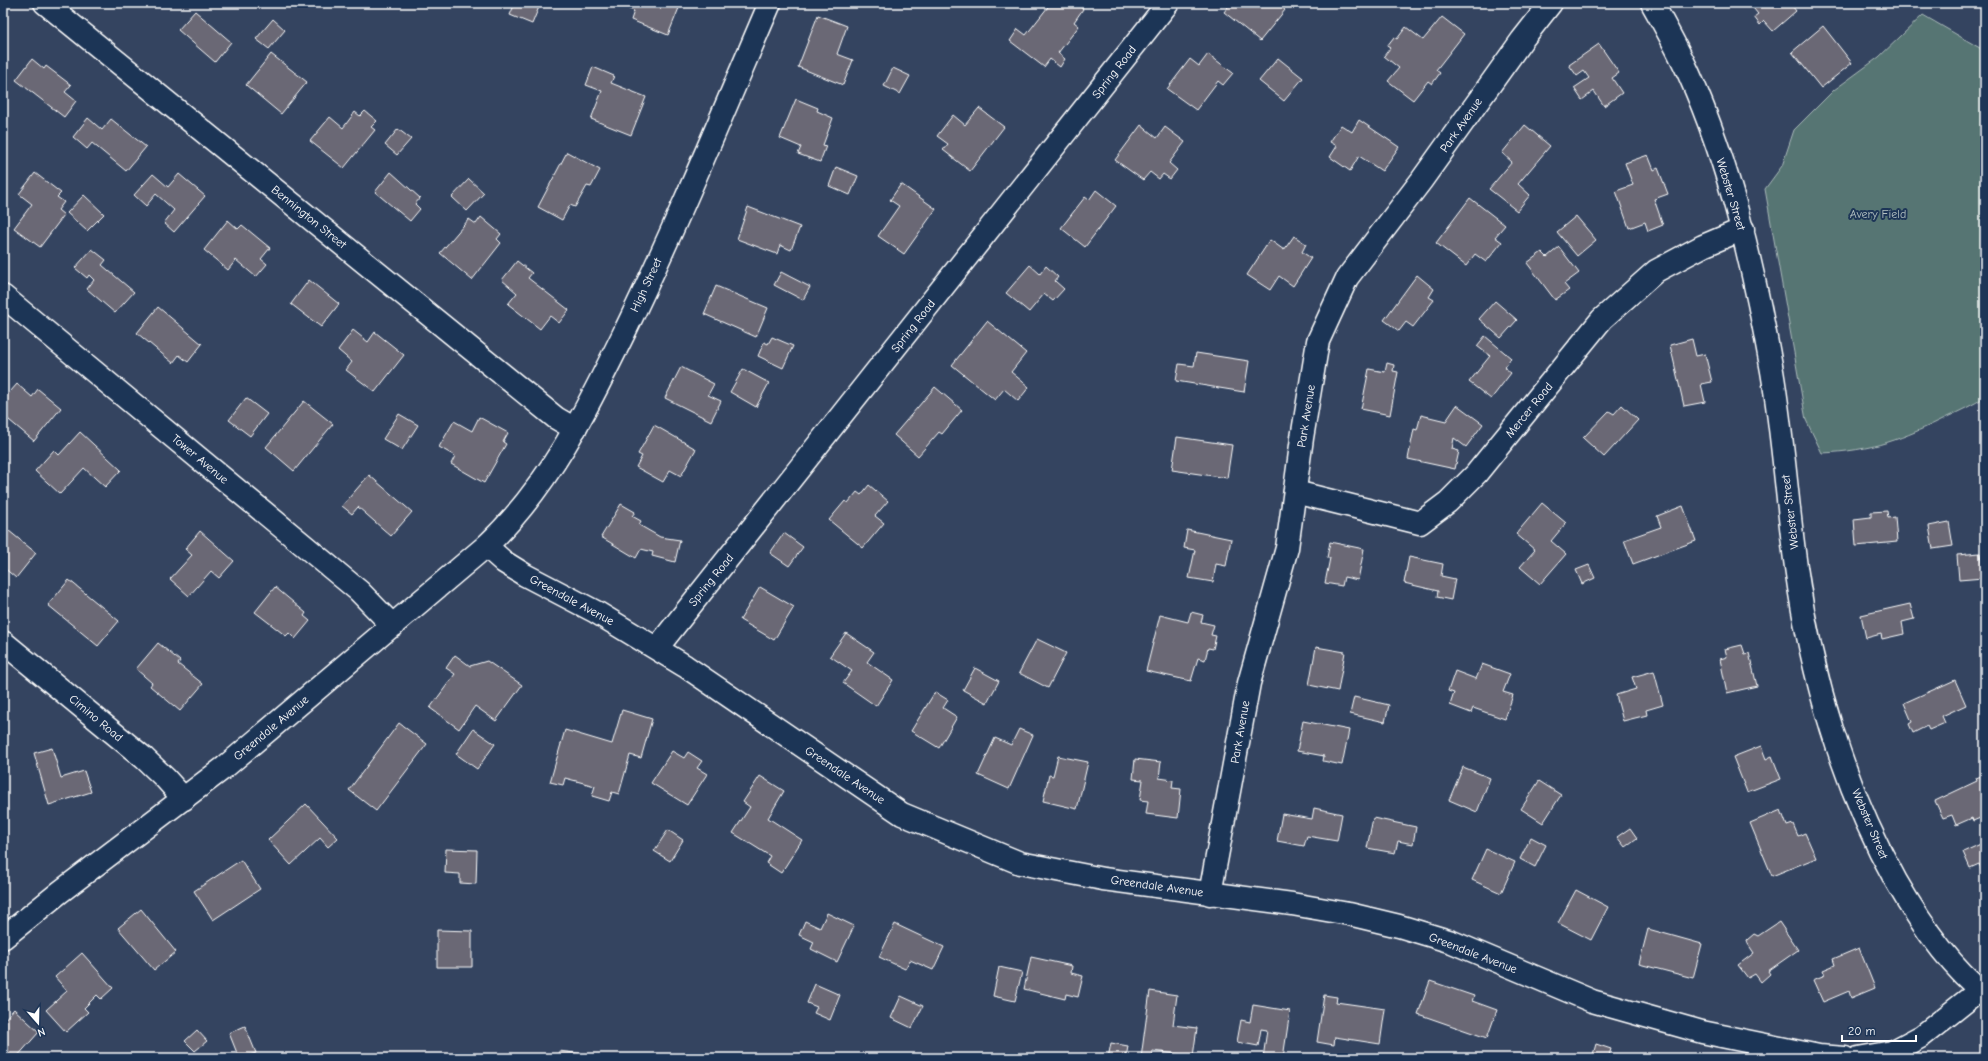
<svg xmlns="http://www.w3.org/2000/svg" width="1988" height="1061" font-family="'Comic Neue',sans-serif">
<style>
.park{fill:#567473;stroke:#aabab9}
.building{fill:#6a6874;stroke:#fff}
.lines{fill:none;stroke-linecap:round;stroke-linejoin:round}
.minor-casing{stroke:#fff;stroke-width:25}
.tertiary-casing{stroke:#fff;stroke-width:25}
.minor{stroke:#1d3557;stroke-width:22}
.tertiary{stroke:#1d3557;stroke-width:22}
.labels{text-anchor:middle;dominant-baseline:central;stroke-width:4;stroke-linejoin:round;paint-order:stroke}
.street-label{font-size:12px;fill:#fff;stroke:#1d3557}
.park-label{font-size:12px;fill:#b3c0c0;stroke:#1d3557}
</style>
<rect width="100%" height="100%" fill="#344460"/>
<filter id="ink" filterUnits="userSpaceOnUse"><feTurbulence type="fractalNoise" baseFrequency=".025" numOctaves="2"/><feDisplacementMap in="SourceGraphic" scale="8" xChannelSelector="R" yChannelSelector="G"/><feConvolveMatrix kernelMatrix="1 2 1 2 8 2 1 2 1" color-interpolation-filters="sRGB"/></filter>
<g filter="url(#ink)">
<path class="park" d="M1923,15L1985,51V397C1973,405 1960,411 1947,417C1903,439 1872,451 1822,453L1806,420L1765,189L1782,166L1794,130L1834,90L1879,57Z"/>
<g class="building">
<polygon points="515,3 529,3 539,7 532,24 510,15"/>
<polygon points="615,3 681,3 668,35 631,20 634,11"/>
<polygon points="1051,3 1075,3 1083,9 1074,22 1079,26 1058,53 1065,59 1060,67 1050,59 1044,67 1010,41 1018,29 1026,35"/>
<polygon points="1231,3 1277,3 1285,10 1260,41 1224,12"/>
<polygon points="1749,3 1790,3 1796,11 1773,31 1764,21 1760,25 1754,17 1758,14"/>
<polygon points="195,11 231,42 215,62 178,30"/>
<polygon points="818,15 847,26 837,54 853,60 843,85 798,67"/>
<polygon points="1442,17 1464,34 1436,70 1440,73 1432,84 1428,81 1413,100 1388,81 1399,68 1384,56 1390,48 1387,46 1394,37 1397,39 1406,27 1423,40"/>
<polygon points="273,19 285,30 269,49 256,39"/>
<polygon points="1823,26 1852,63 1821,88 1792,52"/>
<polygon points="1599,44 1619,73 1612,78 1622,93 1604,106 1594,91 1582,100 1574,88 1589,78 1584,71 1577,76 1569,65"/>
<polygon points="271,54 307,82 281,114 246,85"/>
<polygon points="1208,54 1233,73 1223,85 1218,81 1196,110 1167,89 1190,59 1199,66"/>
<polygon points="1278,58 1303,78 1284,101 1259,81"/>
<polygon points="32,59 44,69 46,66 71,85 65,92 76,101 64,117 16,80"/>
<polygon points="593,67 614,76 611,83 646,97 631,135 591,119 602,91 586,85"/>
<polygon points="893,68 910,76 900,94 884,86"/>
<polygon points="796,99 818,108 817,111 833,118 823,145 826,146 820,162 798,154 801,147 780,138"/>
<polygon points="979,108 1004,127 970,171 943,150 948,144 937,136 953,115 965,125"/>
<polygon points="365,111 377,121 371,127 375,130 344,168 310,141 330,117 343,128 355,112 360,116"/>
<polygon points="88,118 102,130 111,119 146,147 126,171 92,143 87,149 73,137"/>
<polygon points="1359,120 1399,147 1382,171 1359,156 1350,171 1330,157 1337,146 1330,142 1341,125 1352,132"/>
<polygon points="1141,125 1157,138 1165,127 1185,142 1169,163 1177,170 1170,179 1163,174 1159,179 1150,172 1143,180 1115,160"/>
<polygon points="1525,125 1550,146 1518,184 1530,195 1517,211 1489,189 1512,162 1502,153"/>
<polygon points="398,129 411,139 397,155 385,145"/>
<polygon points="567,152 600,170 591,187 587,186 575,207 570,205 562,220 538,207"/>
<polygon points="1648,155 1654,170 1658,168 1668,194 1654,199 1663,225 1648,231 1645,222 1629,228 1616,191 1633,185 1625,163"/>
<polygon points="836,167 858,176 850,195 829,186"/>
<polygon points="391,172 420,198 415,204 420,209 410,221 375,192"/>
<polygon points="35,173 61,193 57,197 64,202 58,210 64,215 40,247 14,228 32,204 19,194"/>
<polygon points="153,174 168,187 179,174 205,196 174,232 164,223 174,210 156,194 146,206 134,195"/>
<polygon points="469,179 484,193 467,211 452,197"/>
<polygon points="901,184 936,209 904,254 878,236 899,206 890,200"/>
<polygon points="1096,190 1116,206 1085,247 1061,228 1085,197 1089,200"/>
<polygon points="84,195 104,214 87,231 67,213"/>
<polygon points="1470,198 1505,225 1495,237 1502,242 1486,262 1475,254 1466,266 1436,243"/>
<polygon points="748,207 800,227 791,250 780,245 777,254 737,239"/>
<polygon points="1576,216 1596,240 1577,256 1557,232"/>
<polygon points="481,217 501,234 497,239 501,243 472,280 440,253 469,219 476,224"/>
<polygon points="228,220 238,229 242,225 270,248 261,259 267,264 256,277 236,260 228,270 204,250"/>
<polygon points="1294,236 1306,244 1302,252 1311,258 1293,286 1279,276 1270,290 1247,275 1270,240 1284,250"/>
<polygon points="1559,247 1579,273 1564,284 1569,290 1555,300 1527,263 1542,252 1547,257"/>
<polygon points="92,249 106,260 102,265 134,292 115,313 87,289 94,280 89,275 87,278 75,268"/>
<polygon points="517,261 532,273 528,278 569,310 559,323 550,316 540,329 508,304 517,293 502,280"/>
<polygon points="1030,265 1040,274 1046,266 1058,277 1055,281 1064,289 1053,301 1044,294 1029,312 1006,293"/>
<polygon points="781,272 810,287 803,300 774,285"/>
<polygon points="1417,275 1434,289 1429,297 1434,300 1413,327 1406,322 1399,331 1384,320"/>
<polygon points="309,280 339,304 321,327 291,304"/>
<polygon points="716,286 768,308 756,337 704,314"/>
<polygon points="1495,301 1517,320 1501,338 1479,319"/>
<polygon points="158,307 202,344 188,362 179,355 173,363 137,333"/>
<polygon points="987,321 1026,353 1011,372 1029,387 1018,401 1004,389 995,400 952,365"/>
<polygon points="353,330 368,342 375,332 404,355 375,392 346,370 352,362 338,350"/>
<polygon points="1485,336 1511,358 1504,367 1511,373 1491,399 1469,382 1490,356 1477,346"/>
<polygon points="772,337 793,346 783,368 758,356 764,342 768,344"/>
<polygon points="1692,339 1696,356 1705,354 1712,382 1701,384 1705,402 1684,406 1670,345"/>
<polygon points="1196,353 1249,361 1244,392 1176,381 1179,364 1194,366"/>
<polygon points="1387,363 1394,365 1393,371 1398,372 1390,415 1361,409 1369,369 1385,372"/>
<polygon points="681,367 714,384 708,395 721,401 711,421 665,398"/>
<polygon points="743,369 769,383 756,407 730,392"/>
<polygon points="17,384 32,397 38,389 61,408 34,441 3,415 3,400"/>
<polygon points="935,387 962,410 942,434 939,432 918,456 894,435"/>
<polygon points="246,398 267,414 250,436 229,420"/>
<polygon points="304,401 333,424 294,471 266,447"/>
<polygon points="1457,405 1483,424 1466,447 1454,438 1452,449 1459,451 1455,469 1408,459 1414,429 1417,430 1421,415 1446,421"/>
<polygon points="1622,405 1638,420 1604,457 1583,438 1609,411 1614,414"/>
<polygon points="399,414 418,425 402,450 383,439"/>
<polygon points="479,417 508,433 503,442 506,444 484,483 451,464 455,456 439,447 454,421 472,431"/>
<polygon points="654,425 696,449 681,476 670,470 663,482 636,467 642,456 638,454"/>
<polygon points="80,432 121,470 105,487 84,468 60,494 35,471 54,450 59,455"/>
<polygon points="1177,437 1232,445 1227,478 1172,470"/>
<polygon points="369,475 412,512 391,536 358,507 352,514 342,506"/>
<polygon points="869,485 888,501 875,516 884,523 863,548 829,520 845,501 848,503 857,492 861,495"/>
<polygon points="1542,503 1566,523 1551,541 1566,554 1540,584 1520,567 1535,550 1516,534"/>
<polygon points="621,504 635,512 632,516 641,521 639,525 660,537 680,540 675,562 652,556 653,552 641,549 636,558 601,537"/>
<polygon points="1683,506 1696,541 1633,564 1624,540 1661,527 1657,516"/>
<polygon points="1887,511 1888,518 1895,517 1897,542 1856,546 1854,519 1871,517 1871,512"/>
<polygon points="1949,522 1953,546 1933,549 1929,526"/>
<polygon points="3,526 36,553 16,578 3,567"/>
<polygon points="1187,530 1231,539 1226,566 1216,564 1213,582 1189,578 1195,550 1184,548"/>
<polygon points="200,531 234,561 219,578 211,571 189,596 170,579 192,555 185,549"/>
<polygon points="784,533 803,547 789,566 770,553"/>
<polygon points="1330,542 1364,549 1358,580 1344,577 1342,586 1325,583 1330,558 1327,558"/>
<polygon points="1980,553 1983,578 1959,580 1957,555"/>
<polygon points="1409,557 1443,564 1441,576 1455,579 1451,600 1437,597 1438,591 1404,583"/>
<polygon points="1589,565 1595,578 1582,584 1576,570"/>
<polygon points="69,580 119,621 98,646 48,605"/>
<polygon points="275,587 306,613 304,616 310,621 295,639 289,633 286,636 255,612"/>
<polygon points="760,587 794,607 774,640 740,620"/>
<polygon points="1910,604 1914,619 1902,622 1904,634 1882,639 1881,634 1866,638 1861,615"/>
<polygon points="1191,612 1203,615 1201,622 1214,625 1211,635 1216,636 1213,649 1208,648 1205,660 1198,658 1191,681 1146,671 1160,615 1188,622"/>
<polygon points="846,633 874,652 867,662 893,680 876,706 843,683 852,671 830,656"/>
<polygon points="1037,639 1066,653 1048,688 1019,673"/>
<polygon points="158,643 180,661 178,664 203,684 180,711 150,686 152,683 136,669"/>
<polygon points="1742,645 1745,654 1749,653 1757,686 1727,693 1720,659 1727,657 1725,649"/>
<polygon points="1316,647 1345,652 1338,691 1309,685"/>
<polygon points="455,655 470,666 487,661 522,685 496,721 475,706 459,729 430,708 455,674 446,668"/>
<polygon points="1482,664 1510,674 1503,692 1513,695 1505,719 1473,708 1471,713 1450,705 1454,693 1448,691 1455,671 1476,679"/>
<polygon points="975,668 999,681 987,703 963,690"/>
<polygon points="1654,671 1663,705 1646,710 1647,715 1623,721 1616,695 1636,689 1632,677"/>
<polygon points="1955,680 1966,705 1942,716 1945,723 1929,730 1927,726 1913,733 1909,724 1912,722 1904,703"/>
<polygon points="935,692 948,700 943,708 957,717 939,748 911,731"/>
<polygon points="1354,697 1389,705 1385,722 1350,714"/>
<polygon points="622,710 652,719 641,758 630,755 619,794 612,792 609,801 592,796 595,786 565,778 563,785 550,782 565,730 612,744"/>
<polygon points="1303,721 1349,730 1342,765 1323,761 1324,756 1297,751"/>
<polygon points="399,723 427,744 376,811 349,790"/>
<polygon points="473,729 495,744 477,769 456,754"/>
<polygon points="1019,729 1033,735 1009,789 978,775 995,738 1011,745"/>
<polygon points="1761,746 1766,759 1772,756 1781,779 1747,792 1733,757"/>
<polygon points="52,748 61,778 84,771 91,792 49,805 34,753"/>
<polygon points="672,751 684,758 688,752 702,761 697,768 707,774 687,805 651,783"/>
<polygon points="1058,756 1088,762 1077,809 1043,801 1049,775 1053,776"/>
<polygon points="1135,759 1161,762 1159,778 1173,780 1172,788 1181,789 1178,818 1146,814 1148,801 1140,800 1143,780 1133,779"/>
<polygon points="1463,767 1490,778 1477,812 1449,800"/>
<polygon points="1984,775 1985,816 1973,821 1972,818 1956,825 1952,815 1943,818 1935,801 1977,781 1976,778"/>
<polygon points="760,776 784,791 768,818 802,840 781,873 766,863 770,856 733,833 750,807 743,802"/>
<polygon points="1539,781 1561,795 1543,823 1521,809"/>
<polygon points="306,804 338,838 328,847 320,838 291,865 268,840"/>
<polygon points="1314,808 1342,814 1337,841 1307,836 1304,846 1277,841 1282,814 1312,819"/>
<polygon points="1781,810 1787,826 1793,824 1798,836 1805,833 1816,858 1772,876 1750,823"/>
<polygon points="1373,818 1416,827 1413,844 1398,841 1395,853 1367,848"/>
<polygon points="1630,828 1637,838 1625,847 1617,837"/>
<polygon points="668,830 683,840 670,861 654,851"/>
<polygon points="1531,837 1546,845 1535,867 1520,859"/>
<polygon points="1985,842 1985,877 1979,864 1970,868 1963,852"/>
<polygon points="446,849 477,850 476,884 460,883 460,874 445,873"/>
<polygon points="1486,849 1515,862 1501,893 1472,880"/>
<polygon points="241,860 260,889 213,920 194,891"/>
<polygon points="1576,890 1608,907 1591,940 1558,923"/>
<polygon points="141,909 176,952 154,970 118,928"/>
<polygon points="827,913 854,926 837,962 811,949 814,942 799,935 805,921 820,928"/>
<polygon points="1779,922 1798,950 1768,971 1770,974 1761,982 1755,974 1748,978 1738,965 1754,953 1748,944 1747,940 1754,934 1758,936"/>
<polygon points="895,924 944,947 933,970 910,960 905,969 879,957"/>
<polygon points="1648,929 1702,944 1693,978 1639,964"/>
<polygon points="437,930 472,931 472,967 437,967"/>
<polygon points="1859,948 1875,988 1851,998 1849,991 1823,1002 1813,980 1825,975 1823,970 1835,965 1833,959"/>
<polygon points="82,953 113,988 101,999 97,995 84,1008 88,1012 66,1032 46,1010 67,991 55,977"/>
<polygon points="1031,957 1072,966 1071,973 1083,976 1078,997 1066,994 1065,999 1024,989"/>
<polygon points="999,967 1022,972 1015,1001 993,996"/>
<polygon points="1430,981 1474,996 1472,1001 1497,1010 1487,1038 1418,1014"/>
<polygon points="815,984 840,995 830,1020 814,1013 817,1007 807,1003"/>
<polygon points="1150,991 1177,995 1173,1025 1197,1028 1193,1056 1153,1051 1152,1058 1141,1058"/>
<polygon points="1324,995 1337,997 1336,1002 1385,1009 1380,1044 1335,1037 1334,1045 1317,1042"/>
<polygon points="901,996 923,1006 912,1028 891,1018"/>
<polygon points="1253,1005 1290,1011 1283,1058 1263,1058 1267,1030 1261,1029 1258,1046 1237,1042 1241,1020 1250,1022"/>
<polygon points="14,1009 39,1032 16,1058 3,1058 3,1021"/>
<polygon points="245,1026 256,1053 239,1058 229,1033"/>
<polygon points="197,1030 207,1041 195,1051 185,1041"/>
<polygon points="1111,1043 1128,1046 1126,1058 1108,1058"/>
<polygon points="1596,1044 1611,1049 1609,1055 1618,1058 1592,1058"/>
<polygon points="559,1051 583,1054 582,1058 559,1058"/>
</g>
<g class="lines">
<defs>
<g id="minor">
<polyline points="45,3 556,418 575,429"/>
<polyline points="3,296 359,591 393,626"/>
<polyline points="1295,492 1420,523 1448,502 1476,474 1602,319 1656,271 1703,246 1743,229"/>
<polyline points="3,642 144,758 165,778 184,799"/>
<polyline points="657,648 1168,3"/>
<polyline points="1210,894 1249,683 1287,548 1302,438 1318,341 1347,278 1421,181 1522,40 1551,3"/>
</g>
<g id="tertiary">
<path d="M1652,3C1665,26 1678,50 1689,74C1731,168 1754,270 1772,371C1783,436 1787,502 1796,567C1811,675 1843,786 1896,881C1919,921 1948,965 1985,994"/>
<polyline points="486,546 504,562 525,575 596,612 685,666 902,814 1020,863 1103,879 1292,904 1349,914 1399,926 1452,942 1592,1001 1702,1032 1819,1056 1845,1058"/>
<path d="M3,938L60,892L225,767L486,546C550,486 588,407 626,329C678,222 723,112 770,3"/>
<polyline points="1858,1058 1892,1052 1922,1036 1980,990"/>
</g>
</defs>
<use href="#minor" class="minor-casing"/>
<use href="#tertiary" class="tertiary-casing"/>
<use href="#minor" class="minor"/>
<use href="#tertiary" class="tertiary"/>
</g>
</g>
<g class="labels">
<g class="street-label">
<text transform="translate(1114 72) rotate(-52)">Spring Road</text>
<text transform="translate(1461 125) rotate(-55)">Park Avenue</text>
<text transform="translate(1731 194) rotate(73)">Webster Street</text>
<text transform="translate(309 217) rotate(39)">Bennington Street</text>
<text transform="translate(646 285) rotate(-65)">High Street</text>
<text transform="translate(913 326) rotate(-52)">Spring Road</text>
<text transform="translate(1529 410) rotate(-51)">Mercer Road</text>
<text transform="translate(1306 416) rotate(-81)">Park Avenue</text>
<text transform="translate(200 459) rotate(40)">Tower Avenue</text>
<text transform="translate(1790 512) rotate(-97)">Webster Street</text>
<text transform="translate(711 580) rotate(-51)">Spring Road</text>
<text transform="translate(572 600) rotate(28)">Greendale Avenue</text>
<text transform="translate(96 718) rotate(40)">Cimino Road</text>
<text transform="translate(271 728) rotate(-40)">Greendale Avenue</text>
<text transform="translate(1240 732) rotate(-80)">Park Avenue</text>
<text transform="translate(845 775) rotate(34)">Greendale Avenue</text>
<text transform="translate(1870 824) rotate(67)">Webster Street</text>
<text transform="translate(1157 886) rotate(8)">Greendale Avenue</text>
<text transform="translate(1473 953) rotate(21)">Greendale Avenue</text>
</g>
<g class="park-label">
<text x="1878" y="214">Avery Field</text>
</g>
</g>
<rect width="1988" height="1061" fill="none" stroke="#1d3557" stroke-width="16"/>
<rect x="8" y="8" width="1972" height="1045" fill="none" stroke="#fff" stroke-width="1.5" filter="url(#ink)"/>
<g transform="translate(38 1023) rotate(160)" stroke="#1d3557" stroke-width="3" paint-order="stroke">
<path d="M0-3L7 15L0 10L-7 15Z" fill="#ffffff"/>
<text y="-6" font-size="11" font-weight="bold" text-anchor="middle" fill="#ffffff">N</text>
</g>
<path d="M1842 1035v6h74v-6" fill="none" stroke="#ffffff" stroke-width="2"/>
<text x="1848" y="1035" font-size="12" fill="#ffffff" stroke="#1d3557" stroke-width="3" paint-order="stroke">20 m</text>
</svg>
